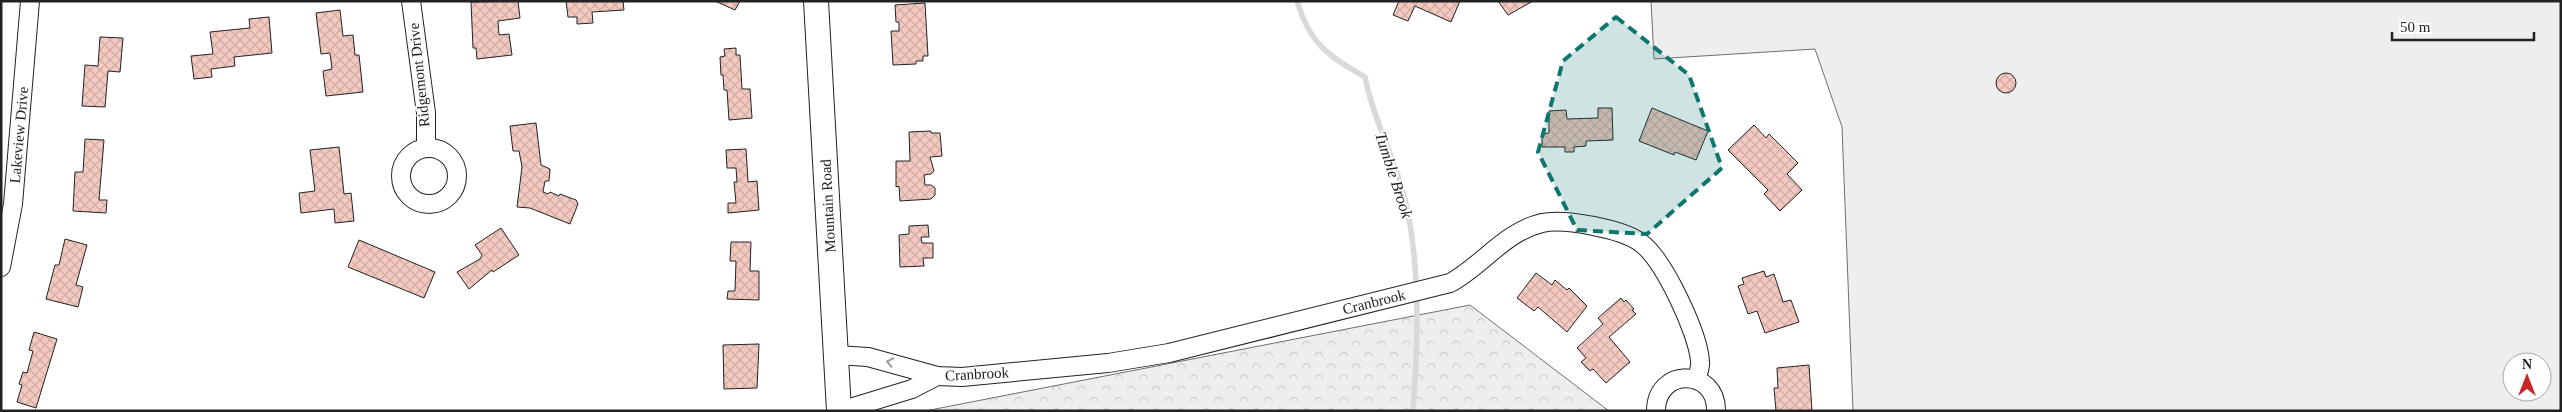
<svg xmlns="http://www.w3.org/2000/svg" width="2562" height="412" font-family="Georgia,serif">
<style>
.green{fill:#eee;stroke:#6f6f6f;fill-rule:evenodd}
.forest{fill:url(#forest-crowns);stroke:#6f6f6f}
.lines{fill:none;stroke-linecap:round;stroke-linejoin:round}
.stream{stroke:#d9d9d9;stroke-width:5.5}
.building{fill:url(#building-cross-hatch);stroke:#222}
.street-casing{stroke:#222;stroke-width:20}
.secondary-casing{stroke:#222;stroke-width:26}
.street{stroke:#fff;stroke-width:18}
.secondary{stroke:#fff;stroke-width:24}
.oneway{stroke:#9c9c9c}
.marked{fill:#0f766e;fill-opacity:0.2;stroke:#0f766e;stroke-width:4;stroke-dasharray:10 6;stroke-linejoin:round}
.labels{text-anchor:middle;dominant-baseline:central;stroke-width:4;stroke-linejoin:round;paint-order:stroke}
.street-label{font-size:15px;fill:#222;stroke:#fff}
.water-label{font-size:16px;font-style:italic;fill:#222;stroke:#fff}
</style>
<defs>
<pattern id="forest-crowns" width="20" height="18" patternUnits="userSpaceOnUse" patternTransform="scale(1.25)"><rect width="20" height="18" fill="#eee"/><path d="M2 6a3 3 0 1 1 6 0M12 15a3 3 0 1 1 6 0" fill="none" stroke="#ccc"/></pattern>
<pattern id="building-cross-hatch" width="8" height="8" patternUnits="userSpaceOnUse" patternTransform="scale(1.25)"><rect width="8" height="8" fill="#f3c9c0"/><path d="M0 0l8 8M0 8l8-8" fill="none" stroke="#d0aca5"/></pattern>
</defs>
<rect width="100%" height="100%" fill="#fff"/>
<path class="green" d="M1651,1H2561V411H1853L1842,127L1815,49L1654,59ZM2512,362H2542V392H2512Z"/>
<polygon class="forest" points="1470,305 1609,411 925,411"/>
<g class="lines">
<path class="stream" d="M1297,1C1310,44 1328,56 1365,77C1373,119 1395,158 1405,199C1421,269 1418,340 1413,411"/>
</g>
<g class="building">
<polygon points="518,1 520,18 498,21 499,35 509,34 512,55 477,59 476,48 473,48 471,2"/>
<polygon points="566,1 623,1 624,10 592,12 593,23 577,24 577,17 568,17"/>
<polygon points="715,1 740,1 735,10"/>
<polygon points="1399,1 1460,1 1451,22 1415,6 1408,21 1393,15"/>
<polygon points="1498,1 1533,1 1508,15"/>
<polygon points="925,3 928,56 923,56 923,61 916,61 916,64 893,65 891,31 899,31 899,22 896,22 895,5"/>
<polygon points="340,10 343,36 353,35 355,55 359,55 363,92 326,96 323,71 332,69 330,53 321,54 316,13"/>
<polygon points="269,17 272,53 234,57 235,66 211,69 212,77 194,79 191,56 213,54 210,32 250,28 249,19"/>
<polygon points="100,37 123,38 120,72 108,71 105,107 82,106 85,65 98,66"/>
<polygon points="736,48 736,55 740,55 742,89 750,89 752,118 729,120 727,90 724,90 723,75 721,75 720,57 725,56 724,49"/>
<circle cx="2006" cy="83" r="10"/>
<polygon points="1598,108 1612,108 1613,140 1586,141 1586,146 1574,147 1574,152 1565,152 1565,147 1542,147 1542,134 1549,133 1549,111 1566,110 1567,119 1598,118"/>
<polygon points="1652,108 1708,131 1696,160 1675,152 1674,155 1639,141"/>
<polygon points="536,123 541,165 550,169 549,181 545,181 543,192 548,194 550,192 559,196 560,194 576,200 578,204 570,224 530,208 517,207 522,167 519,151 513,151 510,126"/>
<polygon points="1754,125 1766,138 1769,134 1798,163 1787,174 1802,190 1780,211 1764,194 1768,190 1728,150"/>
<polygon points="931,131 931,133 940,133 942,156 930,157 934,171 931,174 924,175 925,185 931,185 935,188 935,195 931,199 900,201 899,186 896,187 896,161 910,161 909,132"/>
<polygon points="85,139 104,140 99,200 107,200 106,213 73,211 75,172 83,172"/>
<polygon points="339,147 344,194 351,193 354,221 335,223 334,209 301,213 299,193 315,191 310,150"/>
<polygon points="746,149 748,182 757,181 759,210 728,213 728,203 736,203 734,182 737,182 736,168 727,168 726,150"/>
<polygon points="928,225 929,237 921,237 922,243 933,243 933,258 923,258 924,266 900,267 899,235 909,234 909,226"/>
<polygon points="501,228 519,255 493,272 492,270 469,289 457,272 480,259 482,255 475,245"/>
<polygon points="65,239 87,245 76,285 83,287 78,307 46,299 55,265 59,265"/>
<polygon points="359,240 435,272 424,298 348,267"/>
<polygon points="731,242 751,242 750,271 759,271 759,300 727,299 728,291 735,291 736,261 730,261"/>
<polygon points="1764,271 1766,277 1774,274 1783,302 1791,300 1799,322 1765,333 1757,311 1748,314 1738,286 1744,284 1742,278"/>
<polygon points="1536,273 1552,285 1555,280 1567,290 1569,288 1587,306 1567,332 1538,307 1534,311 1517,298"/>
<polygon points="1621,298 1624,302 1626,300 1634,309 1632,310 1636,314 1609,337 1630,362 1606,383 1593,369 1590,371 1581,362 1586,358 1577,348 1603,324 1598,318"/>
<polygon points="34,332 57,339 36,408 17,402 22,385 19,384 23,372 27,373 33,351 29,350"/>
<polygon points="759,344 757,388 724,389 723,345"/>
<polygon points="1809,365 1812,411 1776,411 1774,388 1778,388 1777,368"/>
</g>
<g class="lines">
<defs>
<g id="street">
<polyline points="411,1 426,113 426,148"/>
<circle cx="429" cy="176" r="28"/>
<polyline points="1,267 13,204 30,1"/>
<path d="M836,355L868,357L937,376L962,377L1108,363L1169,353L1450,283C1482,266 1504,232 1542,223C1564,218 1623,229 1641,243C1664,260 1698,333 1700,361C1701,366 1698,374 1696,379"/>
<polyline points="840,411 912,389 937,376"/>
<path d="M1656,411C1656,367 1717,368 1716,411"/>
</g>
<polyline id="secondary" points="816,1 839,411"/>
</defs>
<use href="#street" class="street-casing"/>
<use href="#secondary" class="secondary-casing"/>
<use href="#street" class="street"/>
<use href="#secondary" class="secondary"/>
</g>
<defs><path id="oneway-chevron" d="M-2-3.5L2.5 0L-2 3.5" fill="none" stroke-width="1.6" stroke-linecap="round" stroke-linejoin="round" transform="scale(1.25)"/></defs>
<use class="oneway" href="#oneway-chevron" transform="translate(890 362) rotate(-167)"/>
<path class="marked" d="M1616,17L1689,75L1722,168L1647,234L1577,230L1538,152L1563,61Z"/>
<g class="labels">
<g class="street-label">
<text transform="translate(419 75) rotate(-96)">Ridgemont Drive</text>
<text transform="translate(19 135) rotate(-85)">Lakeview Drive</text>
<text transform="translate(828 206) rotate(-93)">Mountain Road</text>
<text transform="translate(1374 302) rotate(-14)">Cranbrook</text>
<text transform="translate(977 374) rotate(-3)">Cranbrook</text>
</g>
<g class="water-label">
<text transform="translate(1394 175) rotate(72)">Tumble Brook</text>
</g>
</g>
<rect width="2562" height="412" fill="none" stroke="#222222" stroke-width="5"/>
<g transform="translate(2527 377)"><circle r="24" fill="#ffffff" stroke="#a7a7a7"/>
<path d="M0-4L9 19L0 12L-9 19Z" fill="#c62828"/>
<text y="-8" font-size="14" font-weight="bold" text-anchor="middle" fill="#222222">N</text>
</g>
<path d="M2392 32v8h142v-8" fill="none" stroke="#222222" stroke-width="2.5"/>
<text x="2400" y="32" font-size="15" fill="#222222" stroke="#ffffff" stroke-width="4" paint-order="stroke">50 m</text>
</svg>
